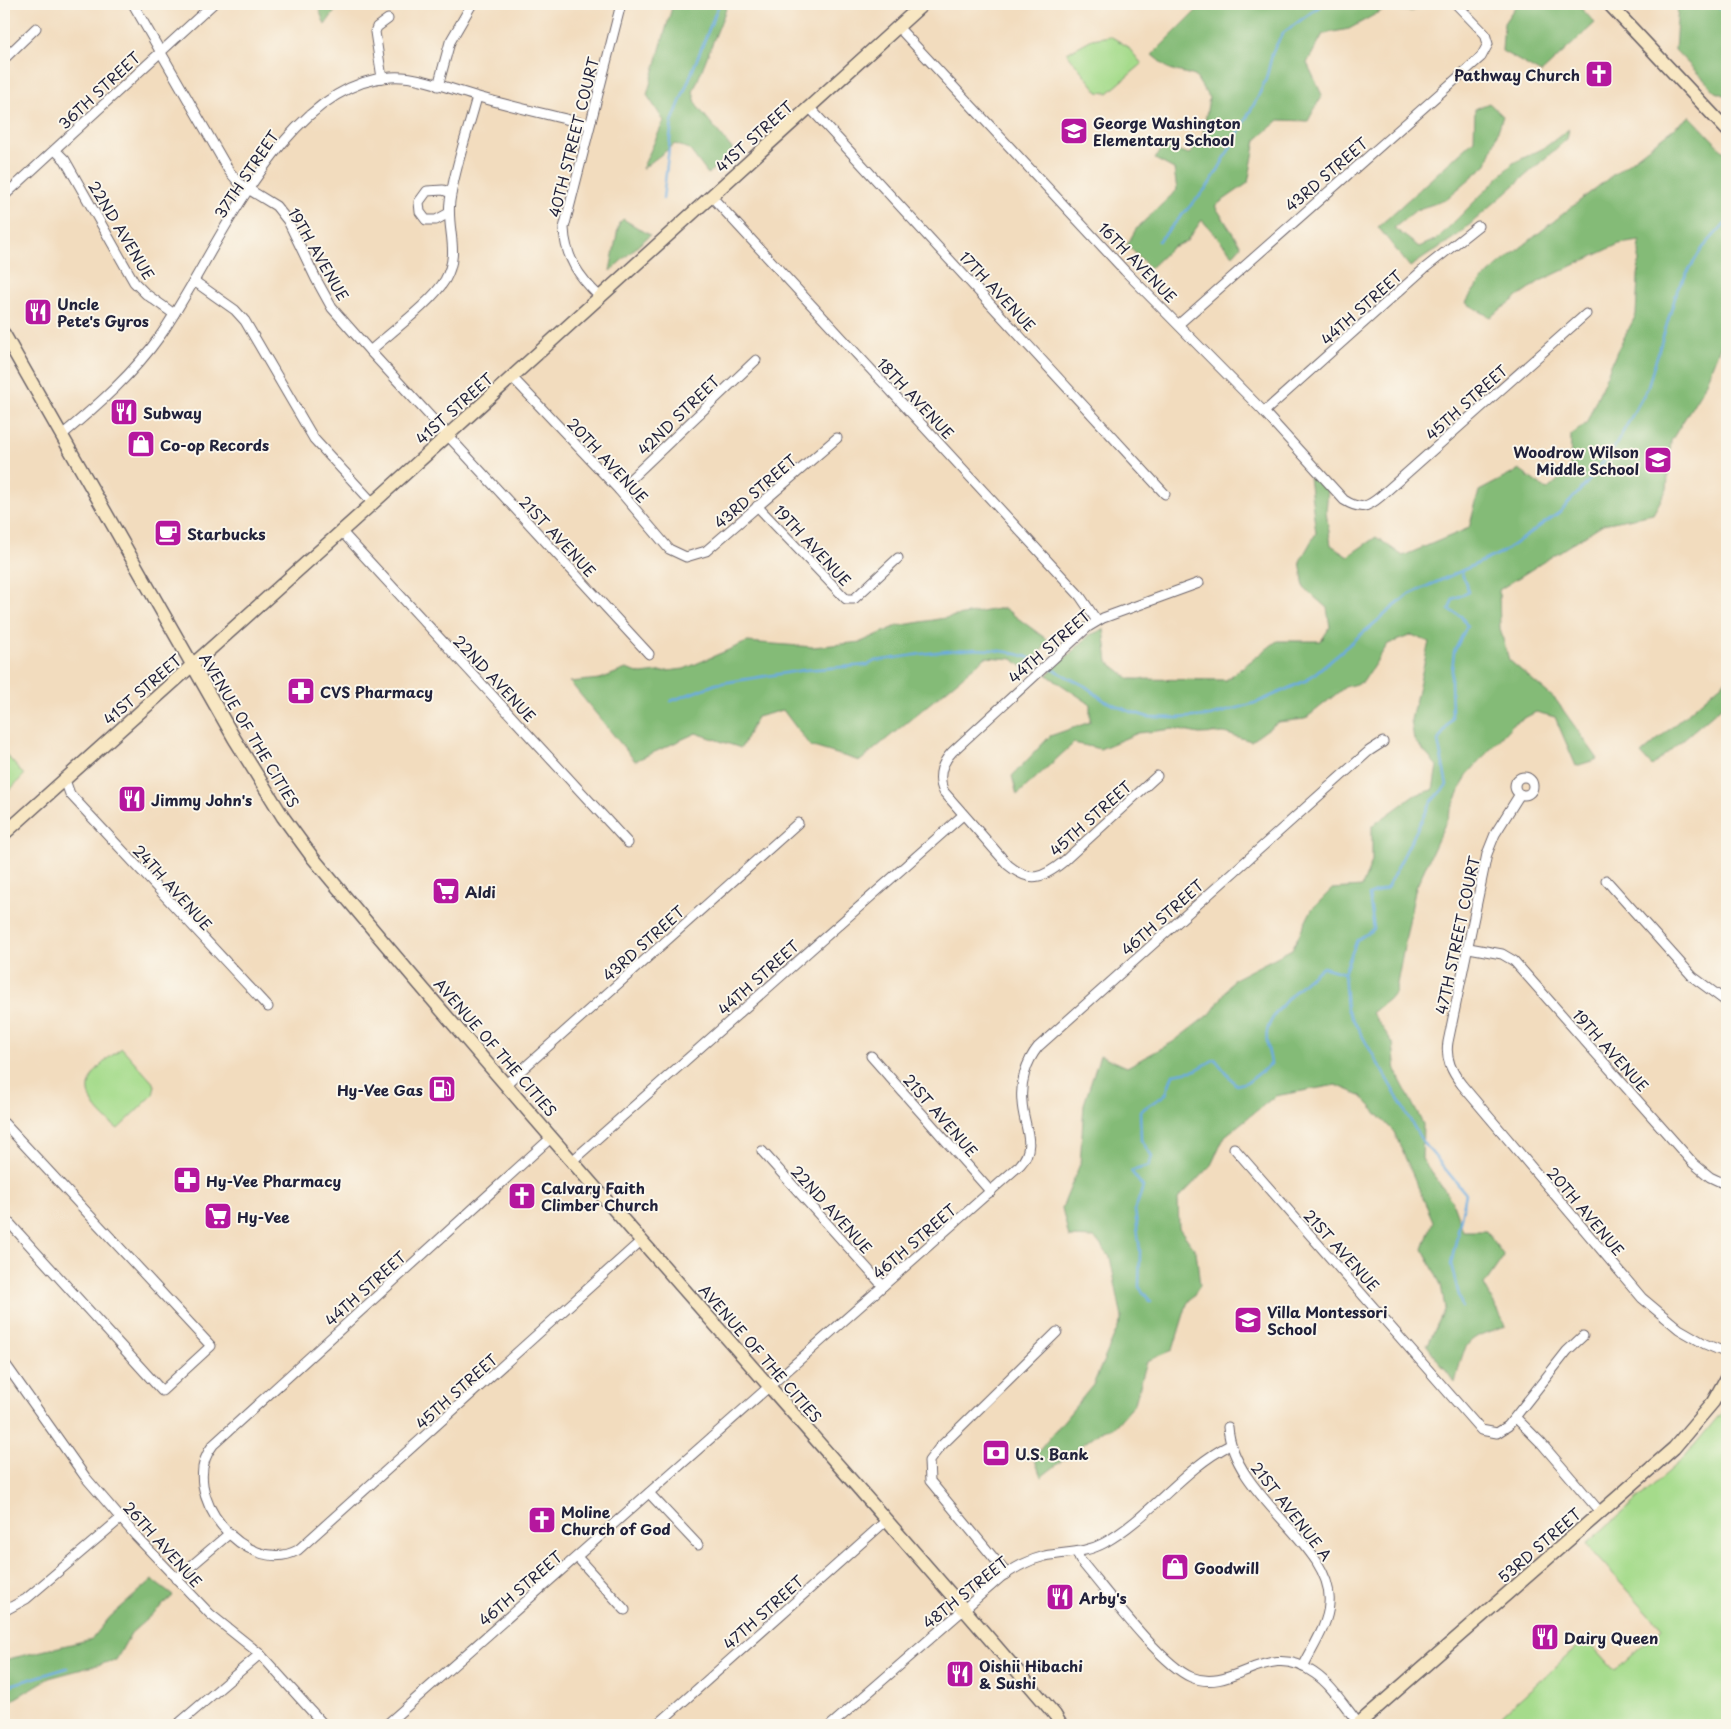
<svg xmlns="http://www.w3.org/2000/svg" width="1731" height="1729" font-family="'Playpen Sans',sans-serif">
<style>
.green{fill:#a5db8b;stroke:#647e63}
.forest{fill:#84bb77;stroke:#536e59}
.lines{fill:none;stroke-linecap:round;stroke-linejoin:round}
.stream{stroke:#6cacdf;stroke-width:2.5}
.street-casing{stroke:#6b6369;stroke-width:11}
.secondary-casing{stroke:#6b6369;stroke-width:15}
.street{stroke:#fff;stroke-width:9}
.secondary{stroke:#f8e7c3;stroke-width:12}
.labels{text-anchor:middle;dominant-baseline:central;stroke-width:4;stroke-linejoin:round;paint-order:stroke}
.poi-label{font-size:15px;font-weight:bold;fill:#22223b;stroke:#fbf7ec;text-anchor:start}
.street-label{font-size:15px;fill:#22223b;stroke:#fbf7ec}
</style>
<rect width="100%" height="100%" fill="#fbf7ec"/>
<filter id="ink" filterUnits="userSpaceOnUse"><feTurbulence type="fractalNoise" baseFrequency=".02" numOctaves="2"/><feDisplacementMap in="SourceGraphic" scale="10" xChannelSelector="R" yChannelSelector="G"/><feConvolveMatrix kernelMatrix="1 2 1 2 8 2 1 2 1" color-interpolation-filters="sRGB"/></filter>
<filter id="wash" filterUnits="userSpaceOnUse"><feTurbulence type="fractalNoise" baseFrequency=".0096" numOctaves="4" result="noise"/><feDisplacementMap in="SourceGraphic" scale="20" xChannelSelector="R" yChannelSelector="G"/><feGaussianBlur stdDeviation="1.12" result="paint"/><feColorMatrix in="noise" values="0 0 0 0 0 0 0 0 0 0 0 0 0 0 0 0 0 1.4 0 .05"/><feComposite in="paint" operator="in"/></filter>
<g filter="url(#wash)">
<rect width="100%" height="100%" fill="#f2dcbe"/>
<g class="green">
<polygon points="1110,36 1127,46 1142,64 1108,93 1098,92 1067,53 1092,39"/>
<polygon points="4,752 24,775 4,796"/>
<path d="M122,1048L155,1085L153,1095L118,1129C77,1097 80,1077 122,1048Z"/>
<polygon points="1727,1406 1727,1725 1491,1725 1586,1639 1615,1671 1662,1628 1586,1544 1682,1460"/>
</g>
<g class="forest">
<polygon points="317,4 340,4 325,25"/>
<polygon points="673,4 728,4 693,92 697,106 733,150 708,174 689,149 675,144 642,169 664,121 647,95"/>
<polygon points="1203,4 1421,4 1413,11 1383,10 1349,29 1323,34 1307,63 1322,95 1308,121 1279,120 1256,140 1248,183 1215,206 1241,246 1233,255 1202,220 1186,242 1172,247 1150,268 1127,245 1136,229 1177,190 1174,169 1155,159 1164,146 1189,154 1202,140 1209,98 1195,76 1169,69 1152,55"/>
<polygon points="1517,4 1577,4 1595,23 1541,73 1502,51 1504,23"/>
<polygon points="1678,4 1727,4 1727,96 1716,92 1675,50"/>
<polygon points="1489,103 1503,116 1487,164 1445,200 1416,210 1394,228 1419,247 1437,239 1513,163 1544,148 1569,129 1567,139 1458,235 1410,267 1378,227 1474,140 1475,109"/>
<path d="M1690,116L1727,155V228L1725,231L1727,233V329L1704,387L1671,441L1667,489L1653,514L1603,524L1499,590L1500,629L1509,660L1556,700L1598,759L1576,766L1555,717L1536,712L1513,724L1467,775L1415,890L1395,994L1372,1013L1393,1043L1396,1072L1423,1124L1422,1159L1452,1201L1463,1231H1486L1504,1256L1484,1285L1506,1326C1463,1339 1466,1341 1455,1383L1426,1344H1428L1445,1308L1441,1285L1423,1249L1433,1221L1394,1132L1360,1095L1336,1085L1275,1096L1225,1136L1211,1165L1178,1199L1179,1228L1196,1251L1200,1286L1187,1304L1173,1350L1147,1361L1135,1403L1115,1426L1098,1433L1041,1477L1034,1457L1093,1385L1122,1318L1110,1257L1095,1238L1069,1237L1062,1208L1080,1164L1084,1104L1100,1055L1127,1067L1173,1042L1212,1012L1234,979L1292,949L1312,909L1332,889L1362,887L1372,861V826L1415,795L1433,790L1437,766L1414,740L1411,720L1429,642L1412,635L1388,644L1363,682L1345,687L1305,719L1278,722L1251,741L1224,733L1199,734L1173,729L1138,733L1100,749L1074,743L1017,795L1012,776L1050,736L1090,722V704L1047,675L1090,635L1104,629L1108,662L1130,679L1226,680L1277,641H1321L1330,627L1327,608L1304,588L1300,561L1316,533L1309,477L1328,489L1326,512L1331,545L1348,556L1376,537L1403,556L1469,528L1479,491L1519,470L1547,490L1570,469L1571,435L1586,424L1617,351L1636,315L1640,241L1619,244L1540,281L1490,317L1466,303C1480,275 1510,257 1534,237C1585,196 1637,156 1690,116Z"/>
<polygon points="623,219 650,235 610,271 619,223"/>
<polygon points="1004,608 1049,641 1026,670 1013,659 986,657 860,761 810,746 783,710 757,717 741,748 696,733 635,761 570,682 600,679 626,669 641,674 684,669 747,642 813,647 861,642 897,626"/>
<polygon points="1727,679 1727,702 1652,766 1641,754"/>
<polygon points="152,1580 173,1596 131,1633 116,1660 49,1678 4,1705 4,1660 92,1639 110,1617"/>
</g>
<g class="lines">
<g class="stream">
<polyline points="1714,4 1724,11 1727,51"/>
<polyline points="663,199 672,122 719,4"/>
<polyline points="1159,241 1208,186 1218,170 1258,97 1266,79 1273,51 1283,33 1323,4"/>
<polyline points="1461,571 1469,592 1453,599 1449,610 1461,616 1467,626 1454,652 1451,679 1452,718 1438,741 1447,785 1431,802 1387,888 1369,895 1374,929 1357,940 1344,973 1347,1009 1422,1141 1466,1194 1451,1264 1462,1307"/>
<polyline points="1048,667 1085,686 1105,701 1129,711 1148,717 1176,718 1210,716 1258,702 1307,680 1408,595 1503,552 1560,512 1587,483 1614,448 1647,389 1678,288 1701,250 1727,221"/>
<path d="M671,701L716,684L804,670L868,665L875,661C929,654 993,637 1043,664"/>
<path d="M1151,1302L1139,1287L1140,1251L1135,1210L1143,1187L1131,1171L1149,1166L1152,1156L1141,1140L1140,1111L1166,1094L1173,1074L1196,1070L1215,1059L1236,1085L1248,1082L1271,1064C1270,1055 1265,1041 1267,1032C1270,1012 1307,978 1323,967L1344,973"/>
<polyline points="4,1687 67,1668"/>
</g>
</g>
</g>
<g filter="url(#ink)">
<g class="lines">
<defs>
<g id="street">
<polyline points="133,4 229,171 240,184 276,206 288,221 316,279 332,308 370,351 649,654"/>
<path d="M898,27L1125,271L1264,412L1344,500C1360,510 1367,508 1381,496L1586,314"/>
<polyline points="4,59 36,28"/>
<polyline points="382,78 375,32 377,27 388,19"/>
<polyline points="438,86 450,42 472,4"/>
<polyline points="809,107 1165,494"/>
<polyline points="55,150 65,160 134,282 146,294 174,314"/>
<polyline points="4,196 213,4"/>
<polyline points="711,196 1080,596 1097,621"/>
<polyline points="449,213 436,220 426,220 420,212 419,202 427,191 443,190 451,193"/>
<polyline points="194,281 235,310 245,321 314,439 373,503"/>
<path d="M600,297C579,277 565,257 564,228L621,4"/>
<polyline points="1179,324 1481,57 1488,44 1485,34 1456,4"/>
<path d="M370,351C391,332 431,303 445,280C461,252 446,229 450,201C455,166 468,131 477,97"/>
<polyline points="512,377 619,490 669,549 686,557 706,551 837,438"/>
<polyline points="1264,412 1425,268 1478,226"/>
<path d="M62,435C97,406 134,373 160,336C216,256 281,84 391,77C418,75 449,89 475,96C513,107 551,115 589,125"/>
<polyline points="619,490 756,360"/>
<polyline points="757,506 846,599 854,599 898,558"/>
<polyline points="341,531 628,843"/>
<path d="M1157,776L1063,862C1042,879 1030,883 1008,865L944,792C937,777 941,764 952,752L1088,627L1103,618L1199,583"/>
<circle cx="1524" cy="786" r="9"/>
<polyline points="65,780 70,794 268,1007"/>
<path d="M1520,794L1495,834L1487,854L1448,1042C1445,1059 1452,1072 1462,1085L1642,1298L1679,1329L1705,1344L1727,1353"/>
<polyline points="1606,880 1693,977 1727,1002"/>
<polyline points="1469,948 1502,954 1514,961 1693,1163 1710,1177 1727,1185"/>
<polyline points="871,1056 991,1192"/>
<polyline points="506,1084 798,823"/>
<polyline points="4,1123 211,1346 162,1391 4,1217"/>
<path d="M552,1137L213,1445C175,1493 247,1578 298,1550L642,1240"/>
<polyline points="1234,1148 1481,1430 1497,1433 1508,1426 1567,1351 1583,1336"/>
<polyline points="762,1151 883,1286"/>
<polyline points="572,1161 963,815"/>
<polyline points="4,1362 86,1478 136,1536 210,1614 260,1654 324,1725"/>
<polyline points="1516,1418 1542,1444 1601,1513"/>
<path d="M1228,1427C1233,1498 1335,1545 1329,1604C1328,1625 1312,1648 1303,1667"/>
<polyline points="649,1493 698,1545"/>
<path d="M1077,1552L1080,1560C1104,1588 1160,1664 1191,1677C1234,1695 1266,1638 1314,1673C1332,1685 1345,1707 1359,1724"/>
<polyline points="577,1557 625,1610"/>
<polyline points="1007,1574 930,1481 929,1461 939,1448 1057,1332"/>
<polyline points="176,1579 230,1533"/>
<polyline points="4,1611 26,1599 120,1519"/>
<polyline points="177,1725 260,1654"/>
<path d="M386,1725L1020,1165C1038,1146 1023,1125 1022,1102C1020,1082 1026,1062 1038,1047L1369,751L1383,742"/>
<polyline points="657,1725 887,1520"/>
<path d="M831,1725L1001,1577C1015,1568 1028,1560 1045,1556C1066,1552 1086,1553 1104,1543C1151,1517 1182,1469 1230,1445"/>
</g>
<g id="secondary">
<polyline points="1609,4 1727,130"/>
<path d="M4,334L234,738L283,817L313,858C555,1149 810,1428 1055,1715L1061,1725"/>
<polyline points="4,834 373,503 923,4"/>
<polyline points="1357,1725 1674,1448 1713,1402 1727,1377"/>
</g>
</defs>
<use href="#street" class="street-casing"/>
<use href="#secondary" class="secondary-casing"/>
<use href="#street" class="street"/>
<use href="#secondary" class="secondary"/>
</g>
</g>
<defs>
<symbol id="church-square" viewBox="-11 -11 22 22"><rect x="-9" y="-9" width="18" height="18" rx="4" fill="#b5179e" stroke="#fbf7ec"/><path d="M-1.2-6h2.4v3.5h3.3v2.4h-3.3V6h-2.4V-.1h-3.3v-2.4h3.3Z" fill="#fff"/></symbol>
<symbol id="school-square" viewBox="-11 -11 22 22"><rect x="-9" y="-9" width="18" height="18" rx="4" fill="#b5179e" stroke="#fbf7ec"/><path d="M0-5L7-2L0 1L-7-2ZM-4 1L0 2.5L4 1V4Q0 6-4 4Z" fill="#fff"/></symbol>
<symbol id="restaurant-square" viewBox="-11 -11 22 22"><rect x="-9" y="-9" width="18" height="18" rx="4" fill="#b5179e" stroke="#fbf7ec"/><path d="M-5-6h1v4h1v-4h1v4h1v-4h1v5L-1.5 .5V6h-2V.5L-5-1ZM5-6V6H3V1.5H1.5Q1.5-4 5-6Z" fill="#fff"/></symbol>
<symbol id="shop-square" viewBox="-11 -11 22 22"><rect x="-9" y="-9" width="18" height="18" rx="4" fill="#b5179e" stroke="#fbf7ec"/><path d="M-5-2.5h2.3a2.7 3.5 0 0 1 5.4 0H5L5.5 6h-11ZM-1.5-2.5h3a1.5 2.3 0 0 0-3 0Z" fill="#fff"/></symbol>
<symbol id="cafe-square" viewBox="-11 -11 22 22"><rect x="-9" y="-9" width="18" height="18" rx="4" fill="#b5179e" stroke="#fbf7ec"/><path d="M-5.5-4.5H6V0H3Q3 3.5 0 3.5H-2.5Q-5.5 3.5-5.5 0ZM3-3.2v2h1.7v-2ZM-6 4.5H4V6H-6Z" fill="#fff"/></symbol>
<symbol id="pharmacy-square" viewBox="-11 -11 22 22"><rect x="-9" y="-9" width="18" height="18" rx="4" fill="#b5179e" stroke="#fbf7ec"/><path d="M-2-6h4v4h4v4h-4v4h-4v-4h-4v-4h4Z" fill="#fff"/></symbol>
<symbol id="supermarket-square" viewBox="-11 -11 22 22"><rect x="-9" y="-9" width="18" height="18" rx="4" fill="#b5179e" stroke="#fbf7ec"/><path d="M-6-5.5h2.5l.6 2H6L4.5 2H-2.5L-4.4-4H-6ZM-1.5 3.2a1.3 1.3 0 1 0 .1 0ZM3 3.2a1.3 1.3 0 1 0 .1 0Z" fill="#fff"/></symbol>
<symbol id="fuel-square" viewBox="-11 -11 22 22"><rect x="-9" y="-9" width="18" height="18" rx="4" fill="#b5179e" stroke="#fbf7ec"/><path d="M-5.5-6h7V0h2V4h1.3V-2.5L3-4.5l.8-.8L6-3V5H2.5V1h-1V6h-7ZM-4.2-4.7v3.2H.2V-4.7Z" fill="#fff"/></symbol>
<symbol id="bank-square" viewBox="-11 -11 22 22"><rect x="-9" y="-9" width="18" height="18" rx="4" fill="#b5179e" stroke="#fbf7ec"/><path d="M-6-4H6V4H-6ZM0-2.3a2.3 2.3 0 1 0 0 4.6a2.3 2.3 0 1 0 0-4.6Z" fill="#fff"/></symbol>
</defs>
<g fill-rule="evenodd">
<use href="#church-square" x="1583" y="58" width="32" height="32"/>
<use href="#school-square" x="1058" y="115" width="32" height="32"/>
<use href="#restaurant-square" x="22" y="296" width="32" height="32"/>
<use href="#restaurant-square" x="108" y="396" width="32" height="32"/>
<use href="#shop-square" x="125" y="428" width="32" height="32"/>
<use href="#school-square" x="1642" y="444" width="32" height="32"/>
<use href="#cafe-square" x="152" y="517" width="32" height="32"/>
<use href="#pharmacy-square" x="285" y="675" width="32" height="32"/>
<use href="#restaurant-square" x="116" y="783" width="32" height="32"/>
<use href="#supermarket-square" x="430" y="875" width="32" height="32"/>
<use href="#fuel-square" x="426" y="1073" width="32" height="32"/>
<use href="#pharmacy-square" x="171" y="1164" width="32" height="32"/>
<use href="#church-square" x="506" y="1180" width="32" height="32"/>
<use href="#supermarket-square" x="202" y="1200" width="32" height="32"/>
<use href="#school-square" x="1232" y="1304" width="32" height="32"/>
<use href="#bank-square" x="980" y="1437" width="32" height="32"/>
<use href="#church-square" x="526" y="1504" width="32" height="32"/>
<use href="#shop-square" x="1159" y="1551" width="32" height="32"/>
<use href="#restaurant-square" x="1044" y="1581" width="32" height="32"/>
<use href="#restaurant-square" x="1529" y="1621" width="32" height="32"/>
<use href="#restaurant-square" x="944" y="1658" width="32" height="32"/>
</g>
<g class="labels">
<g class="poi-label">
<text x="1580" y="74" text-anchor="end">Pathway Church</text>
<text x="1093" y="122">George Washington<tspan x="1093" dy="17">Elementary School</tspan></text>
<text x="57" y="303">Uncle<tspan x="57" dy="17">Pete's Gyros</tspan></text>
<text x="143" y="412">Subway</text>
<text x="160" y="444">Co-op Records</text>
<text x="1639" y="451" text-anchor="end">Woodrow Wilson<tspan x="1639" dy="17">Middle School</tspan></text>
<text x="187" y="533">Starbucks</text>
<text x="320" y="691">CVS Pharmacy</text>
<text x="151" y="799">Jimmy John's</text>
<text x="465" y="891">Aldi</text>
<text x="423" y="1089" text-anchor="end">Hy-Vee Gas</text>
<text x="206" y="1180">Hy-Vee Pharmacy</text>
<text x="541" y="1187">Calvary Faith<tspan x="541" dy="17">Climber Church</tspan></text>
<text x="237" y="1216">Hy-Vee</text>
<text x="1267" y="1311">Villa Montessori<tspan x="1267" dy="17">School</tspan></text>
<text x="1015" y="1453">U.S. Bank</text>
<text x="561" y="1511">Moline<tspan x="561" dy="17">Church of God</tspan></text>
<text x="1194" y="1567">Goodwill</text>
<text x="1079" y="1597">Arby's</text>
<text x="1564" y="1637">Dairy Queen</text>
<text x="979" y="1665">Oishii Hibachi<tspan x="979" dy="17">&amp; Sushi</tspan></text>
</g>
<g class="street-label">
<text transform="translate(99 90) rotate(-43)">36TH STREET</text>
<text transform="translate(754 136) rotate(-42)">41ST STREET</text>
<text transform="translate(573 137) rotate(-76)">40TH STREET COURT</text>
<text transform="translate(246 174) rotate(-56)">37TH STREET</text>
<text transform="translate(1326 174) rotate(-41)">43RD STREET</text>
<text transform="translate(122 230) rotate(59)">22ND AVENUE</text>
<text transform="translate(319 254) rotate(60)">19TH AVENUE</text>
<text transform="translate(1138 262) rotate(46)">16TH AVENUE</text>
<text transform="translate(998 291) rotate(47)">17TH AVENUE</text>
<text transform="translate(1361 307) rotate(-42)">44TH STREET</text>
<text transform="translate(916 398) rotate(47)">18TH AVENUE</text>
<text transform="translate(1466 402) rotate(-42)">45TH STREET</text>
<text transform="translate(454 408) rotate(-42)">41ST STREET</text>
<text transform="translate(678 415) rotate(-44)">42ND STREET</text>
<text transform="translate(608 460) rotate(47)">20TH AVENUE</text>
<text transform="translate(755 491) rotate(-41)">43RD STREET</text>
<text transform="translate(558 536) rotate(47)">21ST AVENUE</text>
<text transform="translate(813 545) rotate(47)">19TH AVENUE</text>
<text transform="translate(1049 646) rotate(-41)">44TH STREET</text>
<text transform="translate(495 678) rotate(47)">22ND AVENUE</text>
<text transform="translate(142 689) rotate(-41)">41ST STREET</text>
<text transform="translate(250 730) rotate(59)">AVENUE OF THE CITIES</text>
<text transform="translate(1090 818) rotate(-42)">45TH STREET</text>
<text transform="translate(173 887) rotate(48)">24TH AVENUE</text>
<text transform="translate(1162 917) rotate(-42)">46TH STREET</text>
<text transform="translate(1457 935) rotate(-78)">47TH STREET COURT</text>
<text transform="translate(643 943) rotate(-42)">43RD STREET</text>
<text transform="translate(758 977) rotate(-42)">44TH STREET</text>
<text transform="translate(496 1047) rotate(49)">AVENUE OF THE CITIES</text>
<text transform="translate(1611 1050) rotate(48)">19TH AVENUE</text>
<text transform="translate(941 1115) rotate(49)">21ST AVENUE</text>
<text transform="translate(832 1209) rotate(48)">22ND AVENUE</text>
<text transform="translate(1586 1211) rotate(50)">20TH AVENUE</text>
<text transform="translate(914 1241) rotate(-41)">46TH STREET</text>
<text transform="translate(1342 1250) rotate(48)">21ST AVENUE</text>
<text transform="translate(365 1288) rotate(-42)">44TH STREET</text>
<text transform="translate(761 1353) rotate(49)">AVENUE OF THE CITIES</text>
<text transform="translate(456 1391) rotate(-42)">45TH STREET</text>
<text transform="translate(1292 1511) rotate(52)">21ST AVENUE A</text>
<text transform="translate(163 1544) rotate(48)">26TH AVENUE</text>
<text transform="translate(1539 1545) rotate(-41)">53RD STREET</text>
<text transform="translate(520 1588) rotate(-41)">46TH STREET</text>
<text transform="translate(965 1592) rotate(-39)">48TH STREET</text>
<text transform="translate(763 1612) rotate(-42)">47TH STREET</text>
</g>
</g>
<rect width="1731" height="1729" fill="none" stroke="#fbf7ec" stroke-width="20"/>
</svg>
